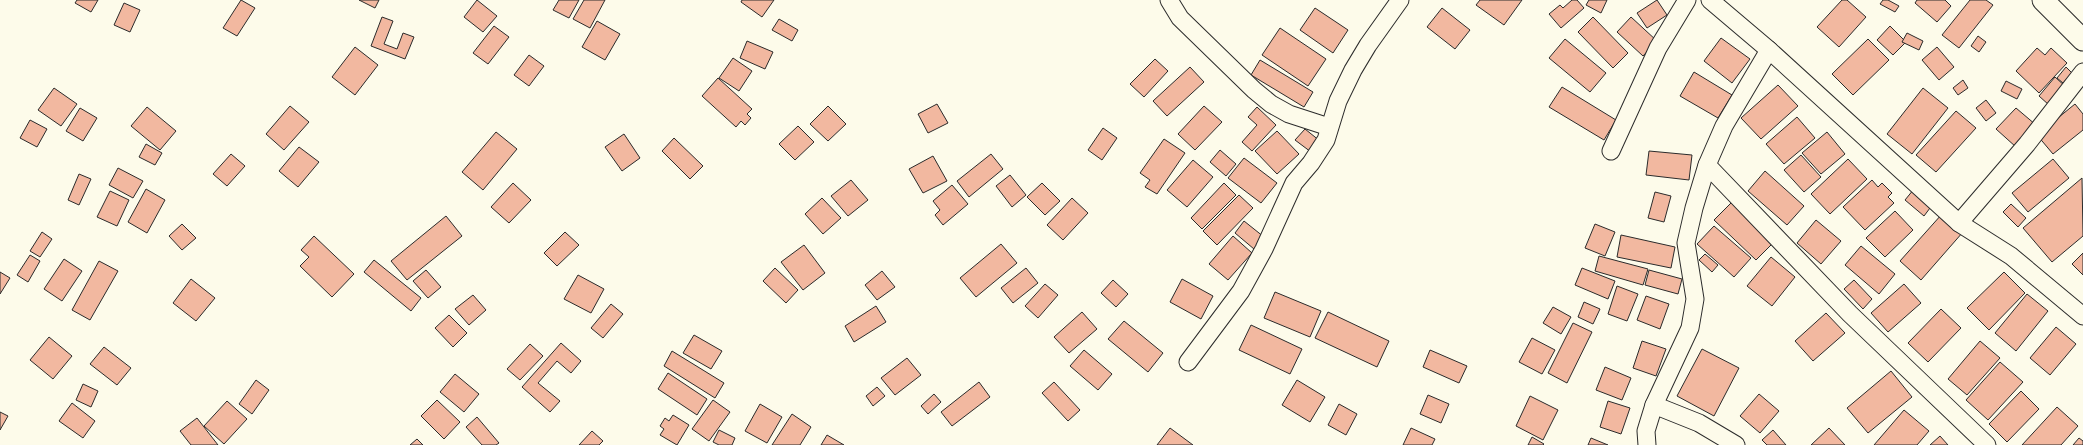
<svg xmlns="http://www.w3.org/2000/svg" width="2083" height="445" font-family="'Archivo Narrow',sans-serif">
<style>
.building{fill:#f2b8a0;stroke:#2b2b2b}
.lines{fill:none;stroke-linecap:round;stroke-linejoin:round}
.minor-casing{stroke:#2b2b2b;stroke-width:19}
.major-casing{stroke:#2b2b2b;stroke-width:23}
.minor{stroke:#fdfbea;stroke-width:17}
.major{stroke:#fdfbea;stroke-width:21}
</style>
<rect width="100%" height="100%" fill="#fdfbea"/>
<g class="building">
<polygon points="77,0 98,0 91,12 75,3"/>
<polygon points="241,0 255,8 237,36 223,28"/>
<polygon points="359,0 379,0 375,8"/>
<polygon points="477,0 497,16 483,32 464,17"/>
<polygon points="559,0 579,0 569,18 553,10"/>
<polygon points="584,0 605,0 590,28 573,19"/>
<polygon points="742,0 774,0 762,17 741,2"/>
<polygon points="1480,0 1522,0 1504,25 1476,5"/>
<polygon points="1572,0 1577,0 1584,8 1561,28 1549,14 1560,5 1563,8"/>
<polygon points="1589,0 1607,0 1601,13 1586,5"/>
<polygon points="1657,0 1667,15 1647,28 1637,13"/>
<polygon points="1842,0 1847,0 1866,17 1839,47 1817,27"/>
<polygon points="1883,0 1888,0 1899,6 1895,12 1880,4"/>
<polygon points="1917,0 1945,0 1951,6 1937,22 1915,3"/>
<polygon points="1970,0 1986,0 1993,5 1959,48 1942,35"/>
<polygon points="124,3 140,10 130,32 114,25"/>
<polygon points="1315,8 1348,30 1333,53 1300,30"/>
<polygon points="1442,8 1470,30 1455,49 1427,27"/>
<polygon points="382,17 393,21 384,44 397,49 403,33 414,37 405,59 371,46"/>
<polygon points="1593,17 1628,53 1613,68 1578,32"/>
<polygon points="1631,17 1657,41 1643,56 1617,32"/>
<polygon points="779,19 798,30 792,41 772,30"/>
<polygon points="597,21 620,34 605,60 582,47"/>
<polygon points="494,26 509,37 488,64 473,53"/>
<polygon points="1890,26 1906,42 1893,55 1877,40"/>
<polygon points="1280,28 1326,59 1308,86 1262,55"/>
<polygon points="1907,33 1923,41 1919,50 1902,42"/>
<polygon points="1978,36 1986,42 1979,52 1971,46"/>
<polygon points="1721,38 1750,59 1732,83 1704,61"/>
<polygon points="1565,39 1606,73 1590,92 1549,58"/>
<polygon points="1868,39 1889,60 1853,95 1832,74"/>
<polygon points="747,41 773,52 765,69 740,58"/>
<polygon points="355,47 378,65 355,95 332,77"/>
<polygon points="1937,47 1954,67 1939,80 1922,60"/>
<polygon points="2037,48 2045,55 2051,48 2067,63 2039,93 2016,71"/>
<polygon points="529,55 544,66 529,86 514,75"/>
<polygon points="733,58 752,71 739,91 719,78"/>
<polygon points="1155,59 1168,71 1144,97 1130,84"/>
<polygon points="1260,60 1313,92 1304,107 1251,75"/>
<polygon points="1190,67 1204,82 1167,116 1153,101"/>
<polygon points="2066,67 2072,73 2063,83 2057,78"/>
<polygon points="1694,72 1732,95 1718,118 1680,96"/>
<polygon points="2055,77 2066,87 2049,105 2039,96"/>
<polygon points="718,78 752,109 747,114 751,118 745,125 741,121 736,127 702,96"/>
<polygon points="1963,80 1968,88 1958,95 1953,88"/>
<polygon points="2006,81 2022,89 2017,99 2001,91"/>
<polygon points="1778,85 1798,106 1761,139 1741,118"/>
<polygon points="1562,87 1616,120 1604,140 1549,107"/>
<polygon points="54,88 77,104 61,126 38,110"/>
<polygon points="1923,88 1948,108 1912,154 1887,134"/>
<polygon points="1986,100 1996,113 1986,121 1976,108"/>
<polygon points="937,104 948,123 928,133 918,114"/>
<polygon points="2075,104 2083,114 2083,130 2053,154 2037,135"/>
<polygon points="290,106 309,122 284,150 266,134"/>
<polygon points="828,106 846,124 828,141 810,124"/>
<polygon points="1204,106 1222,122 1195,150 1178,134"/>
<polygon points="147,107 176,131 160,150 131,126"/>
<polygon points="1257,107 1276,125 1252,151 1242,142 1257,125 1248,117"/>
<polygon points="80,108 97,118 83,141 66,131"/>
<polygon points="2016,108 2036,125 2016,147 1996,129"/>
<polygon points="1956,111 1976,128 1936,172 1916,155"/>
<polygon points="1797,117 1815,138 1784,164 1766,144"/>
<polygon points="30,120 47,129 37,147 20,138"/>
<polygon points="798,126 814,142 795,160 779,144"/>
<polygon points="1103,128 1117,138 1102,160 1088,150"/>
<polygon points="1305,129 1320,141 1311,152 1295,140"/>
<polygon points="1277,131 1299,154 1277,174 1255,151"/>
<polygon points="496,132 517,149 483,190 462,172"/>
<polygon points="1827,132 1845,154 1821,174 1802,153"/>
<polygon points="624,134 640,158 622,171 605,147"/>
<polygon points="674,138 703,166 690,179 662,151"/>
<polygon points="1164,139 1185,153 1157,194 1145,187 1150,180 1140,173"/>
<polygon points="146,144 162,153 155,165 139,157"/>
<polygon points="299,147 319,162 298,187 279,171"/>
<polygon points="1220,150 1236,164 1226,176 1210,162"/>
<polygon points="1649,151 1692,155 1689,180 1646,175"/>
<polygon points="231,154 245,166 227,186 213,174"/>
<polygon points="991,154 1003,169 969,197 957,181"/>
<polygon points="1801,155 1821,177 1804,192 1784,170"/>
<polygon points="933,156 947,181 923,193 909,169"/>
<polygon points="1244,158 1277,183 1261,203 1228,178"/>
<polygon points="1848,159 1867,179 1830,214 1811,194"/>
<polygon points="2053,159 2069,178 2028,212 2012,193"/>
<polygon points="1193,160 1213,177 1187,207 1167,190"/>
<polygon points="118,168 143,181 133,198 109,185"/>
<polygon points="1765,171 1804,206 1787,225 1748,191"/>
<polygon points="79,174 91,179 79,205 68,200"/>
<polygon points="1010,175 1026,195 1012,207 996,186"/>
<polygon points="2082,178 2083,236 2052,262 2023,228"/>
<polygon points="851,180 868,200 848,216 831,196"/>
<polygon points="1872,180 1878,187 1882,183 1892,193 1888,197 1894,203 1865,230 1843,207"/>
<polygon points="513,183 531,200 509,223 491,207"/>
<polygon points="1042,183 1060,201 1045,215 1027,197"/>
<polygon points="1224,183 1236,195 1202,229 1191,218"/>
<polygon points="952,185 968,204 943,225 935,215 940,210 933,201"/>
<polygon points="146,189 165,200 147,233 128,222"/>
<polygon points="1914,189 1933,204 1924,216 1905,200"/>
<polygon points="110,191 129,200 117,226 97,217"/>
<polygon points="1655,192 1671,196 1664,222 1648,218"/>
<polygon points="1239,195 1253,208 1217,245 1203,231"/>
<polygon points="822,198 841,218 823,234 805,214"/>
<polygon points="1072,198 1088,213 1063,240 1047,225"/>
<polygon points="1733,201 1775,241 1756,260 1714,220"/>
<polygon points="2011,204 2026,218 2018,227 2003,212"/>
<polygon points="1895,211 1913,230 1885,257 1866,238"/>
<polygon points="1942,214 1963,232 1921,280 1900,261"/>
<polygon points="446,216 462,236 407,280 391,261"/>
<polygon points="1816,220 1841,241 1821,264 1797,243"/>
<polygon points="1244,221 1264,237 1254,249 1235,233"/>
<polygon points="182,224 196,238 182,250 169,236"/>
<polygon points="1595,224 1615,232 1605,256 1585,248"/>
<polygon points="1714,226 1751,258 1734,277 1697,244"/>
<polygon points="42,232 52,239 40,257 30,251"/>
<polygon points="565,232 579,245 557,266 544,253"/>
<polygon points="1621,235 1675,247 1671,268 1617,257"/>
<polygon points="314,236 354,274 332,297 300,266 309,257 301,250"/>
<polygon points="1233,236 1252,253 1228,280 1209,264"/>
<polygon points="1001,244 1017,263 976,297 960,278"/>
<polygon points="804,245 825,273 803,290 781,262"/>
<polygon points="1861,246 1895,274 1879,294 1845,265"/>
<polygon points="2083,253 2083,275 2072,264"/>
<polygon points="1705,254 1718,265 1712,272 1699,260"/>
<polygon points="30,255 40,261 28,282 17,275"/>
<polygon points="1599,256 1648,269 1643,285 1595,271"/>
<polygon points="1771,257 1795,277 1772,306 1747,286"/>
<polygon points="64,259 82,271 62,301 44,289"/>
<polygon points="374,260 421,298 411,311 364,272"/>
<polygon points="99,261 118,271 90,320 72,310"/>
<polygon points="775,268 798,290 786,303 763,281"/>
<polygon points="1026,268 1038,283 1013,303 1001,288"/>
<polygon points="1582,268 1615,281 1608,299 1575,285"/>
<polygon points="426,270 441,287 428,298 413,281"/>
<polygon points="1649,270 1682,279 1678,294 1645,285"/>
<polygon points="882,271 895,287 877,300 865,285"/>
<polygon points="0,272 10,278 0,294"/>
<polygon points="2004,272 2025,293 1989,330 1967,308"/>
<polygon points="578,275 604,289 591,313 564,299"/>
<polygon points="191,279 215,298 196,321 173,303"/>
<polygon points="1182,279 1213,296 1201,319 1170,302"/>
<polygon points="1113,280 1128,294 1116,307 1101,293"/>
<polygon points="1854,280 1872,299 1863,309 1844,289"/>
<polygon points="1045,284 1058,295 1038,318 1025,306"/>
<polygon points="1904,284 1921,303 1888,332 1871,313"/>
<polygon points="1617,286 1638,294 1627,321 1608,314"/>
<polygon points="1275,292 1321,311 1310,337 1264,318"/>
<polygon points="2027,294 2048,311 2016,351 1995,333"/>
<polygon points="473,295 486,310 469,325 455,309"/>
<polygon points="1646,296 1669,304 1660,329 1637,320"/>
<polygon points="1584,302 1600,309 1593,324 1578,317"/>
<polygon points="611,304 623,314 603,338 591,328"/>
<polygon points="876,306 886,322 854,342 845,326"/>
<polygon points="1553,307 1571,317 1561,334 1543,323"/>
<polygon points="1941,309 1961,328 1928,362 1908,343"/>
<polygon points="1082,312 1097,329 1069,353 1054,337"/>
<polygon points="1328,312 1389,341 1377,367 1315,338"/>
<polygon points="1826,313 1845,333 1813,361 1795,341"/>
<polygon points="449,315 467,333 453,347 435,328"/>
<polygon points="1124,321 1163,353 1148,372 1108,339"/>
<polygon points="1573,323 1592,332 1567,383 1548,373"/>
<polygon points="1251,325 1302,349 1290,374 1239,350"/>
<polygon points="2056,327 2076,344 2050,375 2030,358"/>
<polygon points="694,335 722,351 711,369 683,353"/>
<polygon points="49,337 72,356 53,379 30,360"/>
<polygon points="1532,338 1555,350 1542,374 1519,362"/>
<polygon points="1642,341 1666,349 1656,376 1633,368"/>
<polygon points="1980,341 2000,358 1967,395 1948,379"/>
<polygon points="561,343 581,361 571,373 557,361 538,383 560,401 550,412 522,387"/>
<polygon points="530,344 543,356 520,380 507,369"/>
<polygon points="104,347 131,368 117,385 90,364"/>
<polygon points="1702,349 1739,368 1714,416 1677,396"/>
<polygon points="1084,350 1112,374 1098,390 1070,366"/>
<polygon points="1430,350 1467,366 1459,383 1423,367"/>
<polygon points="672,351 724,383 715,398 664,366"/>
<polygon points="907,358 921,375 895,395 881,378"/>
<polygon points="2000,362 2023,382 1988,420 1966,400"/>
<polygon points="1605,367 1631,378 1622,400 1596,390"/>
<polygon points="1891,371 1912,397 1868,433 1847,408"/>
<polygon points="668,373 707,399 697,415 658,389"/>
<polygon points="455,374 479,394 464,412 440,392"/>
<polygon points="256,380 269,390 252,414 239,404"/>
<polygon points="1297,380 1325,397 1310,422 1282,405"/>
<polygon points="979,382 990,397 952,426 941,412"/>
<polygon points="1054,382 1080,410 1068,421 1042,393"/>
<polygon points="83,384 98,391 91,407 76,400"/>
<polygon points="877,387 885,396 873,406 866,396"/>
<polygon points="2021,391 2039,409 2007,442 1989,424"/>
<polygon points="934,394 941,402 928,414 921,406"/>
<polygon points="1759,394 1779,411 1760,433 1740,416"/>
<polygon points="1428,395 1449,404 1441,423 1420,414"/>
<polygon points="1530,396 1558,410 1543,440 1516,426"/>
<polygon points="437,400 460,422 444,439 421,416"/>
<polygon points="713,400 730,412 709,441 692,429"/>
<polygon points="227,401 247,419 224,444 204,426"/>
<polygon points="1608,401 1630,408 1621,434 1600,427"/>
<polygon points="72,403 95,421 83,438 59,421"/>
<polygon points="760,404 782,417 767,443 745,431"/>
<polygon points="1339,404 1357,414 1346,435 1328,425"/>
<polygon points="2057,407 2078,426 2061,445 2022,445"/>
<polygon points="1904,410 1929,431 1917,445 1874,445"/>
<polygon points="0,412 8,416 0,430"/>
<polygon points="792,414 811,427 800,445 772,445"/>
<polygon points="673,415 689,425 677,445 660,435 664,429 660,426 665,418 669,421"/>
<polygon points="477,417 499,443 496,445 482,445 466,427"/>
<polygon points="197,418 218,445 191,445 180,431"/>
<polygon points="1170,428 1193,445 1157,445"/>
<polygon points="1411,428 1435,439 1432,445 1403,445"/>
<polygon points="1829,428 1845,445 1811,445"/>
<polygon points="719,430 735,438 732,445 719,445 713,442"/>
<polygon points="1773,430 1786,445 1767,445 1762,440"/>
<polygon points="592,431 603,441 599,445 579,445"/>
<polygon points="827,435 844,445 821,445"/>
<polygon points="1940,436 1948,445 1930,445"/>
<polygon points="1532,437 1544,444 1543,445 1528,445"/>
<polygon points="1591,438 1608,445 1588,445"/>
<polygon points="2079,438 2083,441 2083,445 2073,445"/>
<polygon points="417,439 423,445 410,445"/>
</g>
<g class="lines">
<defs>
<g id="minor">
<polyline points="1169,0 1180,18 1254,90 1271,104 1289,114 1329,127"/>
<polyline points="1710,0 1769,50 1959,223 2011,256 2083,316"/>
<polyline points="1611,151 1658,48 1687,0"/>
<polyline points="1707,165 1850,314 1987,445"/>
<polyline points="1959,223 2027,144 2083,72"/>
<polyline points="1188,362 1241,291 1264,249 1294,183 1311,163 1326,140 1338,101 1353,70 1368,45 1400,0"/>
<polyline points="1654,405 1699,423 1736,445"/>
<polyline points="1647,445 1646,431 1654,405 1690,328 1695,299 1686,243 1694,208 1707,165 1724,126 1769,50"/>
</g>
<polyline id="major" points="2043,0 2083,40"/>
</defs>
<use href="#minor" class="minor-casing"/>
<use href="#major" class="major-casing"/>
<use href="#minor" class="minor"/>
<use href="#major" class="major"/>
</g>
</svg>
